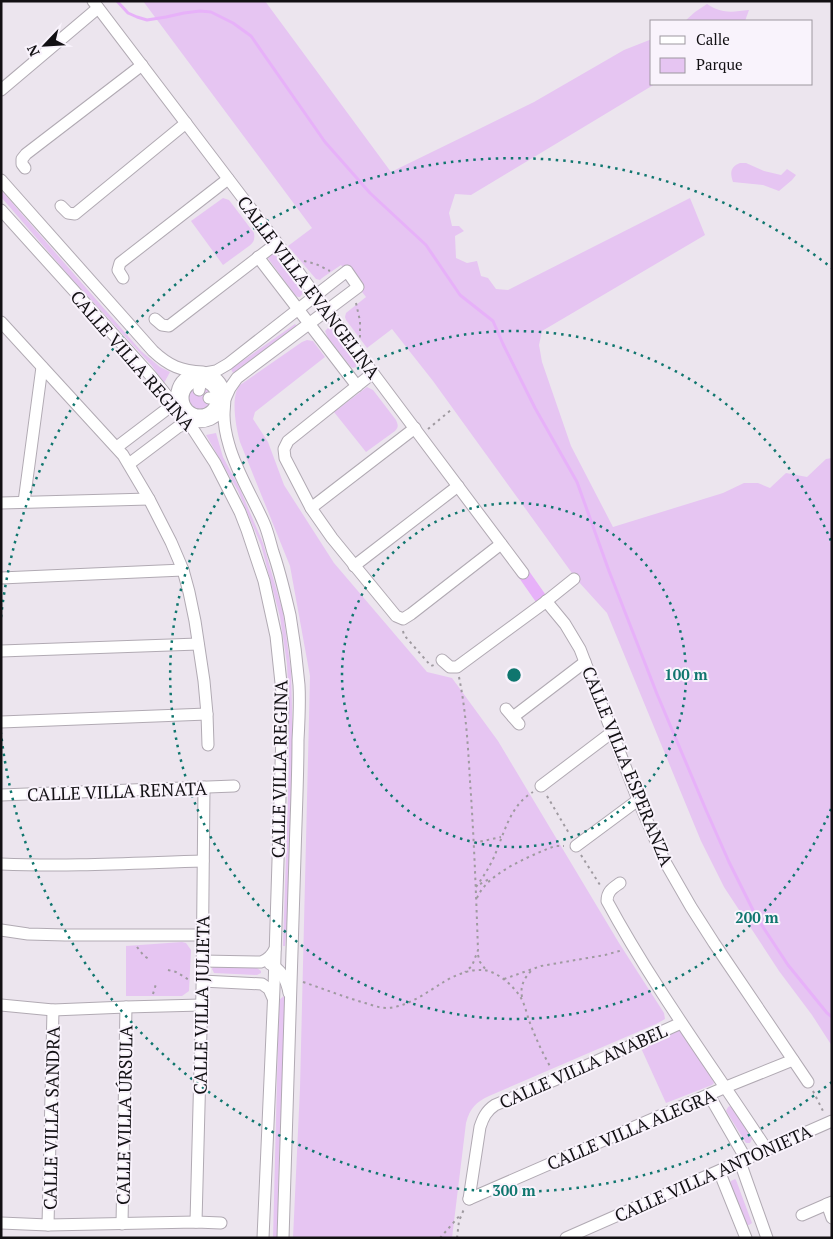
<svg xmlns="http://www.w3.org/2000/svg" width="833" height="1239" font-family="'PT Serif',serif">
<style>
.green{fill:#e6c5f2}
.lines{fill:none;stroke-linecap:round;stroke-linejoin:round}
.stream{stroke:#e7b1f9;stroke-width:3}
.canal{stroke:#e7b1f9;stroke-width:12}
.street-casing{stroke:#b1aab3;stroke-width:13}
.path{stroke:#9f9aa0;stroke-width:2;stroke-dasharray:2.5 4;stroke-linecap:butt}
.street{stroke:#fff;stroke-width:11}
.ring{fill:none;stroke:#0f766e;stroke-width:2.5;stroke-dasharray:2.5 5}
.labels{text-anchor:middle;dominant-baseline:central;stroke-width:4;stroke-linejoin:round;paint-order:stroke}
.street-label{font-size:18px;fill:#121013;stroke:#f9f3fc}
.centre{fill:#0f766e;stroke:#f9f3fc;stroke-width:2.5}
.ring-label{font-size:15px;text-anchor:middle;font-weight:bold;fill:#0f766e;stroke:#f9f3fc;stroke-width:4;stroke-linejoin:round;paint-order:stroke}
</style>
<rect width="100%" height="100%" fill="#ece5ee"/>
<g class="green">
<polygon points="143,1 265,1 391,172 475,131 534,102 624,50 652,39 652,84 655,84 471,195 455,194 449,213 452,226 459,226 464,231 455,236 456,258 467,263 477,261 481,276 488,278 496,289 508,290 690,198 705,235 542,331 539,345 542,362 571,446 613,527 723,493 744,483 758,483 770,488 786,473 807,477 826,459 832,458 832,1046 812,1015 779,971 724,887 701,841 607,613 577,580 433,381 392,329 367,348 346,320 345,317 346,313 366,297 341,265 322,278 320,280 316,279 288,246 312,228"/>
<path d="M707,4C722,14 732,12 749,10L745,21H685L695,12Z"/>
<path d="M740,163H746L764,171L781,175L787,169L796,175L792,180L779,191L763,185L733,182C730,173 730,167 740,163Z"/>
<polygon points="1,190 141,351 160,367 170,372 164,383 152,366 71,278 1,197"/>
<path d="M223,198L229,200L254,233C255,239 254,242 249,246L223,265L191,221Z"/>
<polygon points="273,252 302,290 303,293 300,297 298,297 295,295 267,257"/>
<polygon points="295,324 297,326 233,373 231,369"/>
<polygon points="328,328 331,328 334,332 356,361 356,367 353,368 351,367 328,338 325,331"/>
<path d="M307,340L313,341L325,357L255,412L253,419L268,442L284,485L334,563L427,672L452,678L498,741L619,943L664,1013L665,1019L656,1024L489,1096C476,1102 470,1108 466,1123L452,1238H293L300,1088L310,676L290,566L240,442C236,428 230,396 240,385L302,342Z"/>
<circle cx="199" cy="398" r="17"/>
<path d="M367,387L373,390L396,420C398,425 399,427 395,431L366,452L334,412Z"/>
<polygon points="216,433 223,457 240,489 263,543 283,612 291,671 292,708 292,766 287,924 285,946 283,946 289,766 289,707 287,664 280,617 261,545 238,491 206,435"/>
<polygon points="182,942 186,943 191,950 189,991 182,996 126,996 126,946"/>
<polygon points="213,967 216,967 257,968 261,971 261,973 257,975 214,973 212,969"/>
<polygon points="284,996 287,1000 279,1160 278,1238 273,1238 279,1000"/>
<polygon points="676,1031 680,1031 682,1032 713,1079 714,1083 712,1085 666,1103 641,1048"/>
<polygon points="730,1106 732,1107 752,1139 750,1143 746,1143 726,1111 728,1107"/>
<polygon points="735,1179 736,1180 752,1223 749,1225 745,1225 730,1183 731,1181"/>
</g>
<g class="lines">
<polyline class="stream" points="117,1 128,13 137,17 147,20 166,17 184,13 200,11 211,12 233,23 251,36 325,142 370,193 426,245 460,295 493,321 503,344 535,408 577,482 609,571 657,694 706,810 729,862 757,918 788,965 827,1013 832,1017"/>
<polyline class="canal" points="523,573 544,603"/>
<defs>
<g id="street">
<polyline points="93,1 277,243 373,373 523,573"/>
<polyline points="1,90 98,8"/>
<polyline points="25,168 22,164 22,159 26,154 142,65"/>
<path d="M1,180L153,351C169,366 181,371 203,372L199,390"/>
<polyline points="61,206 68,213 75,214 186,123"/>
<polyline points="1,210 151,376 189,423 215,463 240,512 247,530 264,581 276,636 283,702 274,988 263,1238"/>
<polyline points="258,257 357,386"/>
<polyline points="123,278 118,270 120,263 228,179"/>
<polyline points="155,319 162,325 169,326 277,243"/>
<polyline points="1,322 123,455 149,499 171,542 183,570 189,592 195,621 204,681 207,714 208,745"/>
<polyline points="205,373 216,371 228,364 347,271 358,287 237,378 230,388 225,399 209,398"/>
<polyline points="373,373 288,441 284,449 285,458 311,508 332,538 396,616 403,619 411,614 501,544"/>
<circle cx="200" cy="398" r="17"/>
<path d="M224,405C212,434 170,422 177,392C181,370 212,366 222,386C227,395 224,405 224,415C224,425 226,435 229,445C236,471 253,498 264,523C268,532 270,542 273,552C280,572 285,594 290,615C294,638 297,661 299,685C300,703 299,722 298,740C298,779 296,817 295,856C292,983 288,1110 283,1238"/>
<polyline points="117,447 167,409 173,402 175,396"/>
<polyline points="129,464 178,427 186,424 194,422"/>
<polyline points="24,502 42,367"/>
<polyline points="1,503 149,499"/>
<polyline points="311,508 415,428"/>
<polyline points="354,566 458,486"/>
<polyline points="1,578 183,570"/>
<polyline points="546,601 565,624 580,649 638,800 664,860 691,907 714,943 808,1082"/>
<polyline points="1,651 198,644"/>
<polyline points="442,660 450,667 457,667 544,603 574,579"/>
<polyline points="506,709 519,724"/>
<polyline points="513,717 585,662"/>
<polyline points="1,722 207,714"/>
<polyline points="541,786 611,733"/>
<polyline points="1,795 234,786"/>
<polyline points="576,846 638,800"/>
<path d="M1,864C69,867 136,863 203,861"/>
<path d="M620,883C613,888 607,891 607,901C654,988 713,1067 767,1150"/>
<polyline points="1,930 28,934 65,935 203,935"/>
<path d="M202,961L261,962C268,960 272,955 275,949"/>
<path d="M270,964C282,970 287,981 289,993"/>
<polyline points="202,981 262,984 269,989 273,998"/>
<polyline points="1,1005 53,1010 126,1007 201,1005"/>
<polyline points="709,1095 746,1159"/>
<polyline points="740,1162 767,1238"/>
<polyline points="719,1171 746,1238"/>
<polyline points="469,1199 726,1087 793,1060"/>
<path d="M469,1199L480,1127C483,1118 486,1111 495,1105L557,1079L681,1023"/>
<polyline points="827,1204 832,1218"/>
<polyline points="802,1215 832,1202"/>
<polyline points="196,1222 202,991 204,787"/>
<polyline points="1,1223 48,1225 196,1222 221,1223"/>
<polyline points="122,1224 126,1007"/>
<polyline points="48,1225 53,1010"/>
<polyline points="566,1238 832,1121"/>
</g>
</defs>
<use href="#street" class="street-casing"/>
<g class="path">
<polyline points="304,261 316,264 330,271"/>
<polyline points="356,303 360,321 360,338"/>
<polyline points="428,429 451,410"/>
<polyline points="403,631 404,635 431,666 434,665"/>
<path d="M459,677C466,711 468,746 470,781C474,837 476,893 478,950L472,966L465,972"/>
<polyline points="547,796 570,835"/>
<polyline points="474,843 501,837"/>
<polyline points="581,855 600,885"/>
<polyline points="480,884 491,878"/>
<path d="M476,887C483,877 489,868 494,857C504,834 510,805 533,792"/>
<path d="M477,898C487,874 524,859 547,849L555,846H564"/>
<polyline points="137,947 144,956 151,960"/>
<polyline points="478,955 480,962 486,970"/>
<polyline points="168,970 176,972 191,981"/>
<polyline points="504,979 541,966 605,955 623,950"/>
<path d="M303,982C324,989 344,997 365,1003C372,1005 379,1008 387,1008C407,1007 426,993 442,983C453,976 469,969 482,970C496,970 514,986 521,998C525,1005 527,1015 530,1023C536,1039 543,1054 551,1068"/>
<polyline points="153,994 156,984"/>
<path d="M522,997C520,986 524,978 532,970"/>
<polyline points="813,1091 823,1111"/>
<polyline points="440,1238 461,1214"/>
<polyline points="457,1238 459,1221 464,1209"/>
</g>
<use href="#street" class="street"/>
</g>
<g class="ring">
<circle cx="514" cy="675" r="172"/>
<path d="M831 809A344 344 0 1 1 831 541"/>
<path d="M832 1082A516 516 0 0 1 1 733M1 617A516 516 0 0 1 832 268"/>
</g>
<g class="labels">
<g class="street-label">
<text transform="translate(309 287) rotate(53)">CALLE VILLA EVANGELINA</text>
<text transform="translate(133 360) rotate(49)">CALLE VILLA REGINA</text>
<text transform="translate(628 766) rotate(68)">CALLE VILLA ESPERANZA</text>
<text transform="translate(279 769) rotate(-89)">CALLE VILLA REGINA</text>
<text transform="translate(117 791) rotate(-2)">CALLE VILLA RENATA</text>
<text transform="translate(201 1005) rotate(-89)">CALLE VILLA JULIETA</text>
<text transform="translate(583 1066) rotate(-24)">CALLE VILLA ANABEL</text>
<text transform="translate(124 1115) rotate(-89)">CALLE VILLA ÚRSULA</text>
<text transform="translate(51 1118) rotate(-89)">CALLE VILLA SANDRA</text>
<text transform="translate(631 1129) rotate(-23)">CALLE VILLA ALEGRA</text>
<text transform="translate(713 1173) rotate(-24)">CALLE VILLA ANTONIETA</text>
</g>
</g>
<circle cx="514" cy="675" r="8" class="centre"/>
<g class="ring-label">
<text x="686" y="680">100 m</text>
<text x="757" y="923">200 m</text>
<text x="514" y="1196">300 m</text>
</g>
<rect width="833" height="1239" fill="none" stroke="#121013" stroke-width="5"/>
<rect x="650" y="20" width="162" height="65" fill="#f9f3fc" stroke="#9d989f"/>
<rect x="660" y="36" width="25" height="8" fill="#ffffff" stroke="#9d989f"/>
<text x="696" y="45" font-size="15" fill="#121013">Calle</text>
<rect x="660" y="58" width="25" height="15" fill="#e6c5f2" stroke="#9d989f"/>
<text x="696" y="70" font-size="15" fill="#121013">Parque</text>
<g transform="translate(45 45) rotate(245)" stroke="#f9f3fc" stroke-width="4" paint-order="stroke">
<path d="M0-4L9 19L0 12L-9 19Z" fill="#121013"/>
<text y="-8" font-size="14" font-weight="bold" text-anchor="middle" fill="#121013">N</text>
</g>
</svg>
